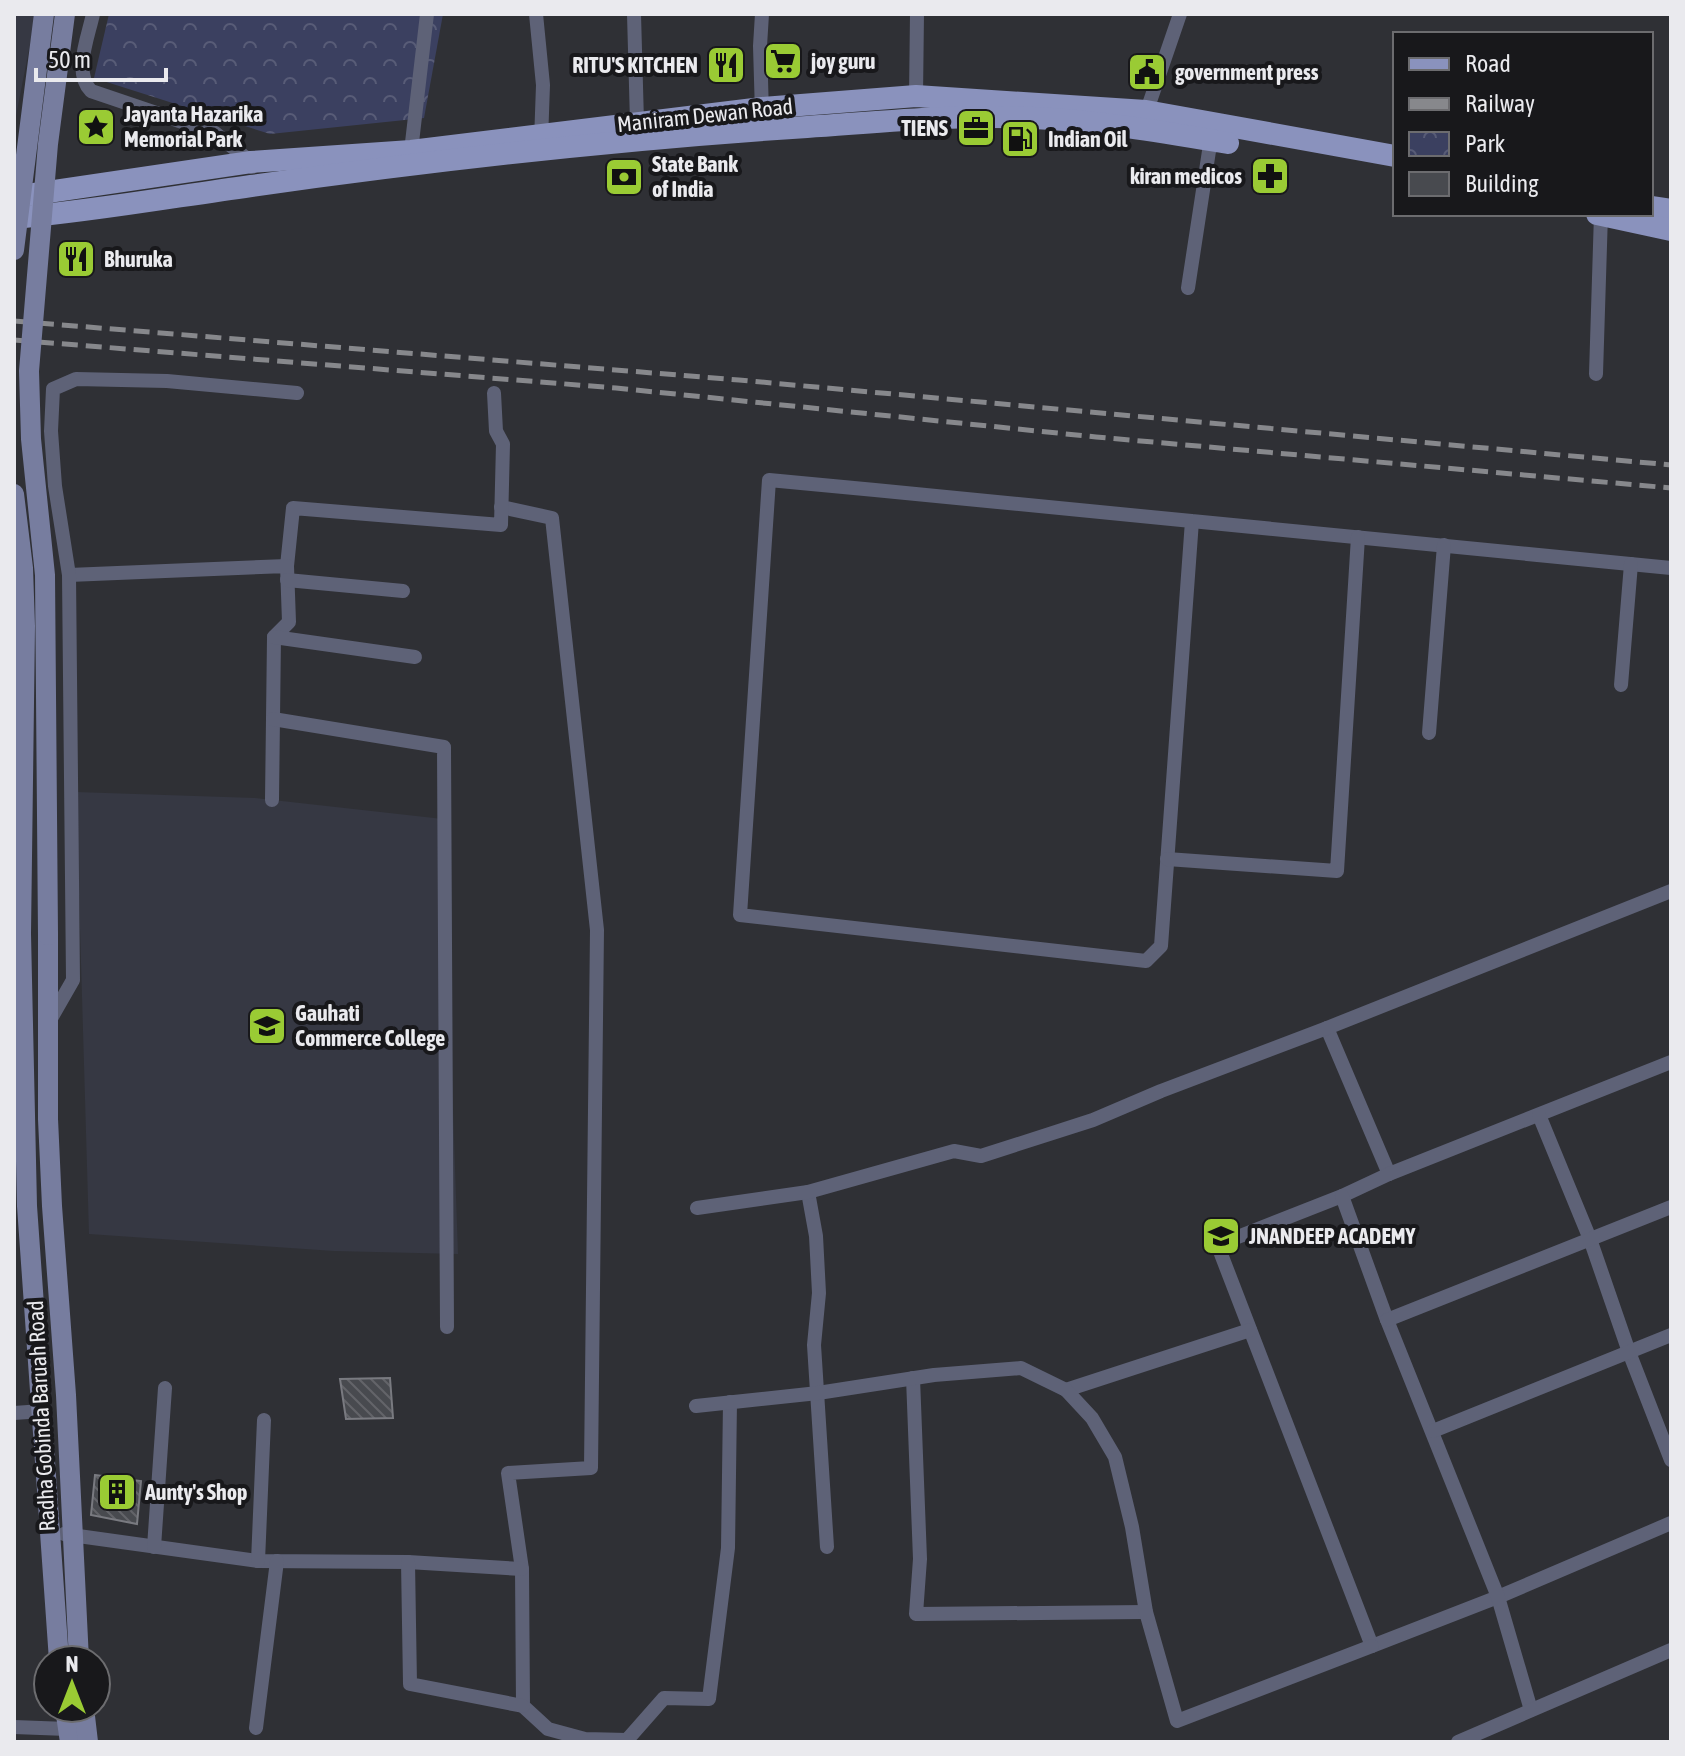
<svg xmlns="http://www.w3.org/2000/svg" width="1685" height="1756" font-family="'Asap Condensed',sans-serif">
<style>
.built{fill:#363843}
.park{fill:url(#park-crowns)}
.building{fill:url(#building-back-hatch);stroke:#797a80;stroke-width:2}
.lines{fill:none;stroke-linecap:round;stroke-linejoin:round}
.minor{stroke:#5e6277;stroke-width:14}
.secondary{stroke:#777d9f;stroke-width:20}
.primary{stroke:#8a92bd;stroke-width:22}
.rail{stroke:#87888c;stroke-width:5;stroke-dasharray:16 8;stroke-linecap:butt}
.secondary-bridge{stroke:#777d9f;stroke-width:20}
.labels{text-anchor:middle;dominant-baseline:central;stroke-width:8;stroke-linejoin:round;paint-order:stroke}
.poi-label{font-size:22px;font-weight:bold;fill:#eaeaee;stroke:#18181b;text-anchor:start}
.street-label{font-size:22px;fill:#eaeaee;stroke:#18181b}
</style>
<defs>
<pattern id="park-crowns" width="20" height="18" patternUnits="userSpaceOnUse" patternTransform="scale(2)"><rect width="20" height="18" fill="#3b4060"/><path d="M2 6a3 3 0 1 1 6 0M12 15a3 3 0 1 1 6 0" fill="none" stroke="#585c77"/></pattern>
<pattern id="building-back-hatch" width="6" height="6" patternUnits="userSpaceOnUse" patternTransform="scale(2)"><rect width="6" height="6" fill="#484a4f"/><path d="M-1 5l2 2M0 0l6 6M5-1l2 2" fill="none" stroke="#636469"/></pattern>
</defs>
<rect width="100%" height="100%" fill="#2f3035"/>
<g class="built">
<polygon points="14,14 36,14 14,126"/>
<polygon points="76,792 255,798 443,819 458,1254 334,1251 89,1234"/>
</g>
<polygon class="park" points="109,14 443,14 424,118 270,134 94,78"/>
<g class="building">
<polygon points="390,1378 393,1418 346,1419 340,1379"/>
<polygon points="95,1475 141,1481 137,1524 91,1515"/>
</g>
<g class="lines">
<g class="minor">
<path d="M93,14C88,38 73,72 91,91L215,133L251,162L252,167"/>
<polyline points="536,14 543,85 541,141"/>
<polyline points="634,14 637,122"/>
<polyline points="762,14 760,46 762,113"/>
<polyline points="916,96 917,14"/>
<polyline points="1145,116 1180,14"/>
<polyline points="411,151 427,14"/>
<polyline points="1188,288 1209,151 1215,141"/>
<polyline points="1596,374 1601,214"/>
<polyline points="501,507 552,518 597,930 591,1468 508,1473 522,1569 523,1706 548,1729 585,1739 627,1740 664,1698 709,1699 728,1548 730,1402"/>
<polyline points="1192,521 1161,946 1146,961 740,915 769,480 875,490 1671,568"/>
<polyline points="287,566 293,508 501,525 503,444 496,431 494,393"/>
<polyline points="69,575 287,566 289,622 274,637 272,800"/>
<polyline points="287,580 403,591"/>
<polyline points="274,637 415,657"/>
<polyline points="1621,685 1631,564"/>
<polyline points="273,719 444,747 447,1327"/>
<polyline points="1429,733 1444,545"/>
<polyline points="1167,859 1337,871 1358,537"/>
<polyline points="49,1022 73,980 69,575 55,486 51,431 53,389 76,379 167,381 297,393"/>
<polyline points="1327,1028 1389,1174"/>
<polyline points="1671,1062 1389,1174 1342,1196 1225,1242 1221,1254 1372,1646 1498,1597 1671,1523"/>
<polyline points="1539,1115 1590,1239 1629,1352 1671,1460"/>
<polyline points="808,1192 816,1236 819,1293 814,1345 827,1547"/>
<polyline points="1342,1196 1387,1320 1498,1597 1531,1710"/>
<polyline points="697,1208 808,1192 954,1151 981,1156 1093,1120 1161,1091 1327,1028 1671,891"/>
<polyline points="1387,1320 1671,1207"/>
<polyline points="913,1378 920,1559 916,1614 1146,1612"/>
<polyline points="1066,1390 1250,1330"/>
<polyline points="696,1406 818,1393 934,1375 1021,1368 1066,1390 1092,1418 1115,1457 1132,1527 1146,1612 1177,1721 1372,1646"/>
<polyline points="14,1413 42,1411"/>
<polyline points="1433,1431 1671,1335"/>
<polyline points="64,1534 258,1561 408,1562 522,1569"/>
<polyline points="154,1547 165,1388"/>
<polyline points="258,1561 264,1420"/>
<polyline points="408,1562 410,1684 523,1706"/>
<polyline points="14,1727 67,1729"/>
<polyline points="256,1728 277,1561"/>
<polyline points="1458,1742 1671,1650"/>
</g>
<g class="secondary">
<polyline points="14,494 23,568 25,626 21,934 27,1206 59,1660"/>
<polyline points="48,935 48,1119 52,1206 66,1395 79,1660"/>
<polyline points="65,1708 70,1742"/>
<polyline points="84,1708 88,1742"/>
</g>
<g class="primary">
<polyline points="14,197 251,162 411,151 762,108 916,96 1146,111 1395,156"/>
<polyline points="1651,207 1671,210"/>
<polyline points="1597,214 1671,230"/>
<path d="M14,218C94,211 172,197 251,186C435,160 621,139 807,127C882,122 958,114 1034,118C1100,121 1163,132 1228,143"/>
</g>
<g class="rail">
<polyline points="14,321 739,380 1671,465"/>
<polyline points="14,340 616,388 1096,437 1671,488"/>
</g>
<g class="secondary-bridge">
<polyline points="14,250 44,14"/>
<polyline points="48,935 45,575 31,439 29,371 48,144 65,14"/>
</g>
</g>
<defs>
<symbol id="supermarket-square" viewBox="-11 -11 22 22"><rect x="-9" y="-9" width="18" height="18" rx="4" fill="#9acb34" stroke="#18181b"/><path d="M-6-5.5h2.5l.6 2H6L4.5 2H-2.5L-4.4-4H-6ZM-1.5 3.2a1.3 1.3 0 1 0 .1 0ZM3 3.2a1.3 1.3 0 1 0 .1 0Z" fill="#111"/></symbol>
<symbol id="restaurant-square" viewBox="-11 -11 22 22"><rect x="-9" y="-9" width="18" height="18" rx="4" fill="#9acb34" stroke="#18181b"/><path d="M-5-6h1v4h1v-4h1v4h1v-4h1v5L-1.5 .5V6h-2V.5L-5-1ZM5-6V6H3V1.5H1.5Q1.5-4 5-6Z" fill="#111"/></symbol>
<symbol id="civic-square" viewBox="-11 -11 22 22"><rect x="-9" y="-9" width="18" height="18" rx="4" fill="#9acb34" stroke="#18181b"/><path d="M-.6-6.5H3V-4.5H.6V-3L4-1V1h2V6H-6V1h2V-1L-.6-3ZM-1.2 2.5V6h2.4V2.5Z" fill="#111"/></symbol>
<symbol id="sight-square" viewBox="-11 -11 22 22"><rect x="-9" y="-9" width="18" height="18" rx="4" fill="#9acb34" stroke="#18181b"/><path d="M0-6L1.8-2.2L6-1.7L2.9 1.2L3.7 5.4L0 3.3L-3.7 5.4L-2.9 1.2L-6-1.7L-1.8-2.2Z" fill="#111"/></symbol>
<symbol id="office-square" viewBox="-11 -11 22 22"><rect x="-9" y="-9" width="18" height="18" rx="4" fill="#9acb34" stroke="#18181b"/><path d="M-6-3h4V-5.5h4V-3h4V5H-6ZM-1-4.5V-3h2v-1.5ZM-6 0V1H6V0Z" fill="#111"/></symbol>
<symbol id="fuel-square" viewBox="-11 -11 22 22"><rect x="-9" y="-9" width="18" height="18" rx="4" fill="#9acb34" stroke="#18181b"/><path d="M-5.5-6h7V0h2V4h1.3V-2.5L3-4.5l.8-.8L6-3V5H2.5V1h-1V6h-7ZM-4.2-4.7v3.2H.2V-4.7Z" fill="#111"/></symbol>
<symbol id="pharmacy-square" viewBox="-11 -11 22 22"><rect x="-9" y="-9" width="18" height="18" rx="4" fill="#9acb34" stroke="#18181b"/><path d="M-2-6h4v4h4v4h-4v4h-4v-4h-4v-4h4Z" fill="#111"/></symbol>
<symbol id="bank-square" viewBox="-11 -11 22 22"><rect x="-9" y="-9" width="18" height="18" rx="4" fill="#9acb34" stroke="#18181b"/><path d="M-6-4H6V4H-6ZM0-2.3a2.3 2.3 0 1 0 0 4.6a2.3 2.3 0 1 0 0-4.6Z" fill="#111"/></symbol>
<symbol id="university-square" viewBox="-11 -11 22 22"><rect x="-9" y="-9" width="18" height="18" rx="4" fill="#9acb34" stroke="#18181b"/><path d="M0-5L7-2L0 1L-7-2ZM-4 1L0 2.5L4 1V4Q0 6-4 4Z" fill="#111"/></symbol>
<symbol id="school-square" viewBox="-11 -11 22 22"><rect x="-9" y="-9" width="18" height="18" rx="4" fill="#9acb34" stroke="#18181b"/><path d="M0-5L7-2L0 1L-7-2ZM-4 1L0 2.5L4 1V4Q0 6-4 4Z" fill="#111"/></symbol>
<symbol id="building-square" viewBox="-11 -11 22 22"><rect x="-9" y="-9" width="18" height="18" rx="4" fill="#9acb34" stroke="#18181b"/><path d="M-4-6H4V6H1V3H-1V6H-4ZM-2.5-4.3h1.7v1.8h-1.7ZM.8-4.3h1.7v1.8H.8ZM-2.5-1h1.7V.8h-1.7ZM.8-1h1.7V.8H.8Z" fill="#111"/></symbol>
</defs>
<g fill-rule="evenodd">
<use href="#supermarket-square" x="761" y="39" width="44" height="44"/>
<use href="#restaurant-square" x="704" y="43" width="44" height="44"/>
<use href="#civic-square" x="1125" y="50" width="44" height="44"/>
<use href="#sight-square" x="74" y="105" width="44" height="44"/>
<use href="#office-square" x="954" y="106" width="44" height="44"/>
<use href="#fuel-square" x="998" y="117" width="44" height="44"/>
<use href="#pharmacy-square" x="1248" y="154" width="44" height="44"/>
<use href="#bank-square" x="602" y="155" width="44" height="44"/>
<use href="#restaurant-square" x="54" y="237" width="44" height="44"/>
<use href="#university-square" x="245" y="1004" width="44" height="44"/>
<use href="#school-square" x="1199" y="1214" width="44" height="44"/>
<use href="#building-square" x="95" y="1470" width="44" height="44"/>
</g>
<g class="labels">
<g class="poi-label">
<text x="811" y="61">joy guru</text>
<text x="698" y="65" text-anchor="end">RITU'S KITCHEN</text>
<text x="1175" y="72">government press</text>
<text x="124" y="114">Jayanta Hazarika<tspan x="124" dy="25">Memorial Park</tspan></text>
<text x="948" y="128" text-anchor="end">TIENS</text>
<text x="1048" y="139">Indian Oil</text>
<text x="652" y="164">State Bank<tspan x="652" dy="25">of India</tspan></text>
<text x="1242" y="176" text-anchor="end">kiran medicos</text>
<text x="104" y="259">Bhuruka</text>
<text x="295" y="1013">Gauhati<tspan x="295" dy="25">Commerce College</tspan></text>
<text x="1249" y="1236">JNANDEEP ACADEMY</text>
<text x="145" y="1492">Aunty's Shop</text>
</g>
<g class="street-label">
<text transform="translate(705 115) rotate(-6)">Maniram Dewan Road</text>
<text transform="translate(41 1416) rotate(-93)">Radha Gobinda Baruah Road</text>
</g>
</g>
<rect width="1685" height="1756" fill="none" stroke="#eaeaee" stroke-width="32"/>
<rect x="1393" y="32" width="260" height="184" fill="#18181b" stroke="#6c6c6f" stroke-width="2"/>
<rect x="1409" y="58" width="40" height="12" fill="#8a92bd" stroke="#6c6c6f" stroke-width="2"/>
<text x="1465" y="72" font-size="24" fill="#eaeaee">Road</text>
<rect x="1409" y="98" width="40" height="12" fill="#87888c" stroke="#6c6c6f" stroke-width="2"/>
<text x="1465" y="112" font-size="24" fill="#eaeaee">Railway</text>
<rect x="1409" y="132" width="40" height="24" fill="url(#park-crowns)" stroke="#6c6c6f" stroke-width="2"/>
<text x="1465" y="152" font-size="24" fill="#eaeaee">Park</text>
<rect x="1409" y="172" width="40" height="24" fill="#484a4f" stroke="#6c6c6f" stroke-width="2"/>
<text x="1465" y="192" font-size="24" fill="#eaeaee">Building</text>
<g transform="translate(72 1684)"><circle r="38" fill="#18181b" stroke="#6c6c6f" stroke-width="2"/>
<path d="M0-6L14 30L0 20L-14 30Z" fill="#9acb34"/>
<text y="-12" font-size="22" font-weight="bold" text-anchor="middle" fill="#eaeaee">N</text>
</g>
<path d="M36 68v12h130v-12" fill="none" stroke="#eaeaee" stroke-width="4"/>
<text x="48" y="68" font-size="24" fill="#eaeaee" stroke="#18181b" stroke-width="6" paint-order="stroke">50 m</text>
</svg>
